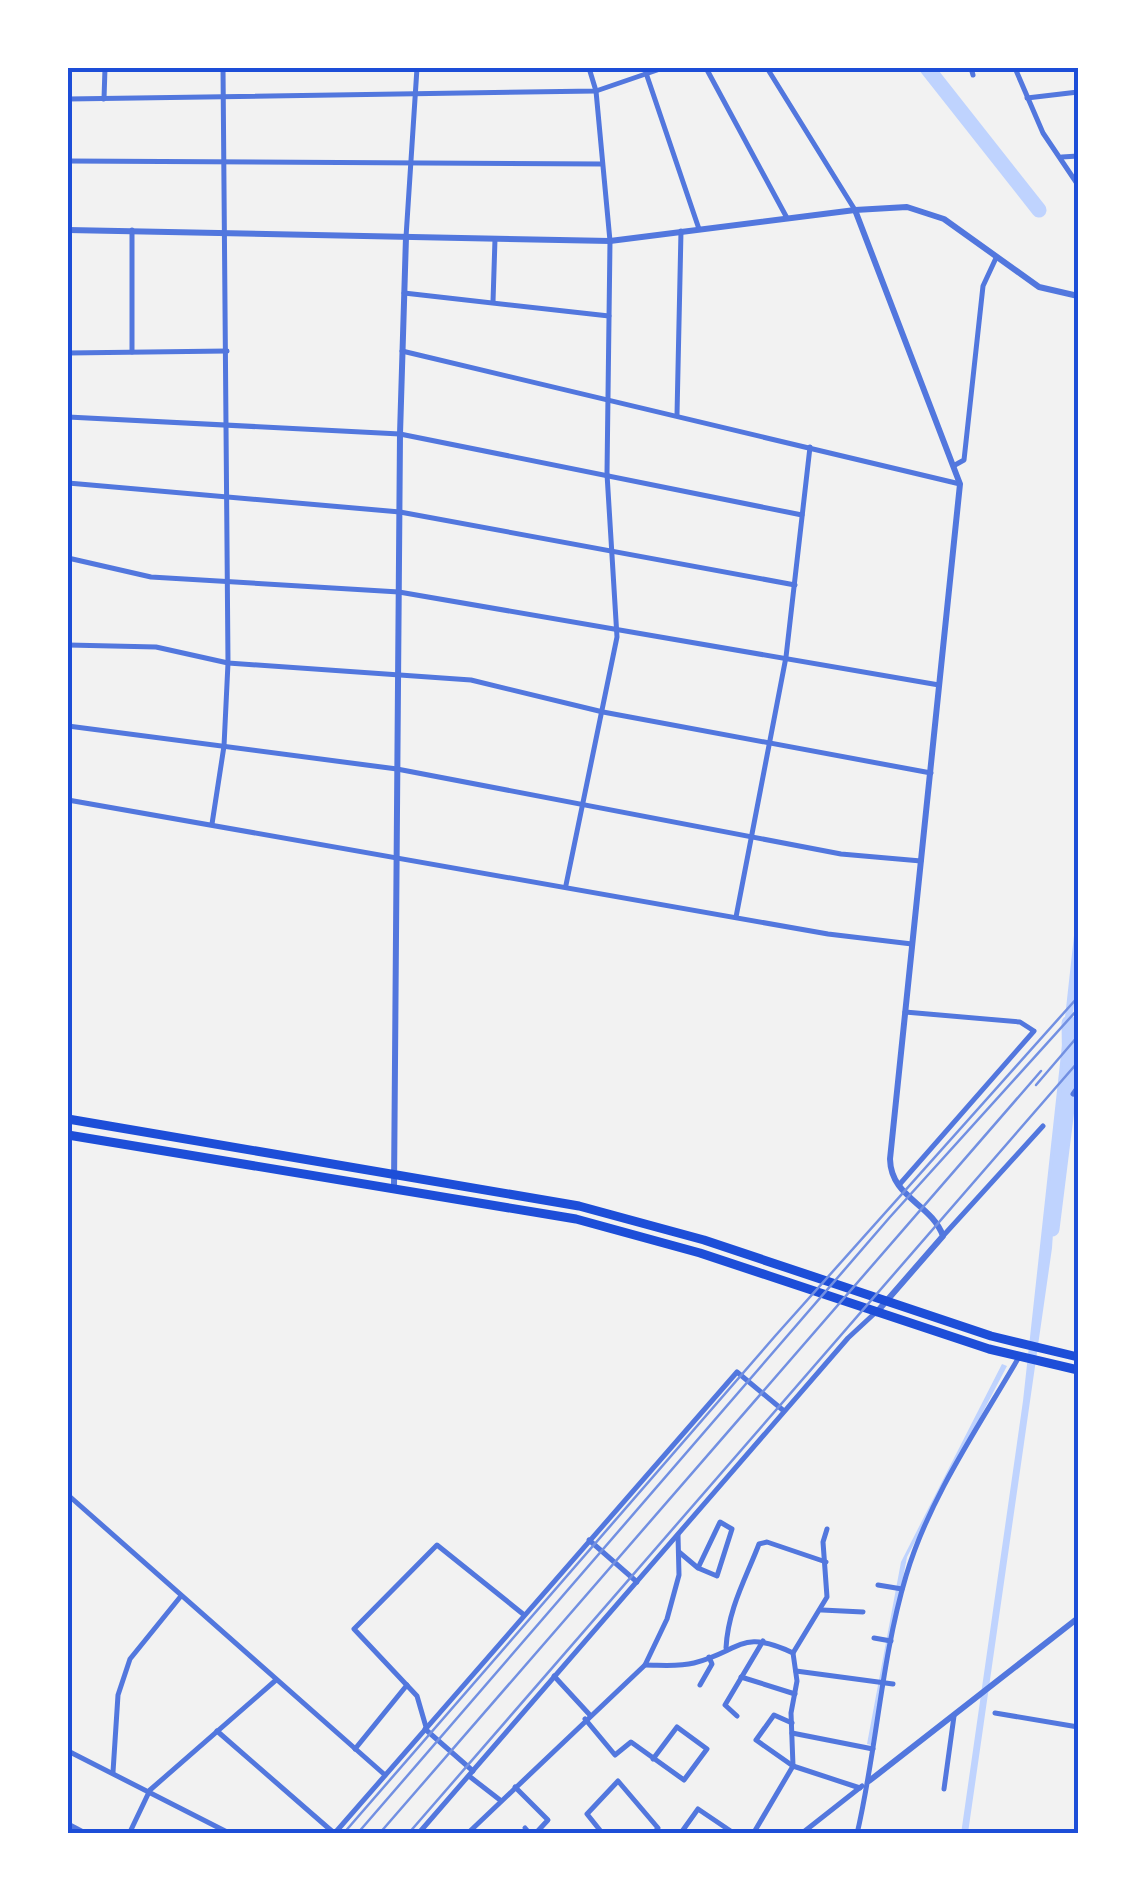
<svg xmlns="http://www.w3.org/2000/svg" width="1146" height="1901" font-family="'IBM Plex Sans',sans-serif">
<style>
.water{fill:#bfd3fe}
.lines{fill:none;stroke-linecap:round;stroke-linejoin:round}
.stream{stroke:#bfd3fe;stroke-width:2.5}
.river{stroke:#bfd3fe;stroke-width:15}
.minor{stroke:#5277de;stroke-width:5}
.tertiary{stroke:#5277de;stroke-width:6}
.trunk{stroke:#1d4ed8;stroke-width:9}
.tram{stroke:#7290e2;stroke-width:2.5}
.rail{stroke:#7290e2;stroke-width:2.5}
.neatline{fill:none;stroke:#1d4ed8;stroke-width:4}
</style>
<rect width="100%" height="100%" fill="#f2f2f2"/>
<g class="water">
<polygon points="1078,899 1078,971 1061,1114 1052,1248 968,1833 961,1834 1023,1401"/>
<polygon points="1002,1364 1007,1366 907,1557 871,1745 867,1744 901,1562"/>
</g>
<g class="lines">
<polyline class="stream" points="475,1831 478,1834"/>
<g class="river">
<polyline points="927,68 1039,210"/>
<polyline points="1052,1229 1070,1085 1069,1023"/>
</g>
<g class="minor">
<polyline points="706,68 787,218"/>
<polyline points="767,68 855,210"/>
<polyline points="971,68 973,75"/>
<polyline points="1015,68 1043,133 1078,185"/>
<polyline points="646,73 699,229"/>
<polyline points="1027,98 1078,92"/>
<polyline points="68,99 596,91 663,68"/>
<polyline points="104,99 105,68"/>
<polyline points="1062,157 1078,156"/>
<polyline points="68,161 602,164"/>
<polyline points="406,237 417,68"/>
<polyline points="404,293 609,316"/>
<polyline points="493,302 495,239"/>
<polyline points="402,351 960,484"/>
<polyline points="132,352 132,230"/>
<polyline points="68,353 227,351"/>
<polyline points="677,415 681,231"/>
<polyline points="68,417 400,434 802,515"/>
<polyline points="955,465 964,460 983,286 996,258"/>
<polyline points="68,483 400,512 795,585"/>
<polyline points="68,558 151,577 399,592 939,685"/>
<polyline points="68,645 156,647 228,663 471,680 603,712 931,773"/>
<polyline points="68,726 397,769 841,854 921,861"/>
<polyline points="68,800 828,934 912,944"/>
<polyline points="212,824 224,746 228,663 223,68"/>
<polyline points="566,885 617,637 607,474 610,241 596,91 589,68"/>
<polyline points="736,917 786,657 810,447"/>
<polyline points="1073,1094 1078,1087"/>
<polyline points="899,1185 1034,1031 1020,1022 905,1012"/>
<polyline points="943,1236 1043,1126"/>
<polyline points="68,1495 385,1775"/>
<polyline points="68,1509 68,1659"/>
<polyline points="589,1540 637,1582"/>
<polyline points="679,1552 698,1568 720,1522 732,1529 717,1576 698,1568"/>
<polyline points="878,1585 902,1589"/>
<polyline points="822,1610 863,1612"/>
<polyline points="874,1638 891,1641"/>
<path d="M726,1648C728,1609 746,1578 759,1544L767,1542L826,1562"/>
<polyline points="793,1653 827,1597 823,1542 827,1529"/>
<path d="M645,1665C661,1665 678,1667 694,1663C741,1651 741,1628 793,1653L797,1681L791,1713L793,1766L753,1834"/>
<polyline points="796,1671 893,1684"/>
<polyline points="554,1676 589,1714"/>
<polyline points="741,1677 795,1694"/>
<polyline points="700,1685 712,1664 709,1657"/>
<polyline points="995,1713 1078,1727"/>
<polyline points="737,1716 725,1705 763,1641"/>
<polyline points="585,1719 615,1755 631,1742 684,1780 707,1749 677,1727 653,1759"/>
<polyline points="792,1723 774,1715 756,1740 793,1766 860,1788"/>
<polyline points="426,1727 417,1696 354,1629 437,1545 523,1614"/>
<polyline points="425,1729 473,1771"/>
<polyline points="217,1731 334,1833"/>
<polyline points="792,1733 873,1749"/>
<polyline points="355,1749 407,1685"/>
<polyline points="68,1751 231,1834"/>
<polyline points="113,1772 118,1695 130,1659 181,1596"/>
<polyline points="469,1776 500,1800"/>
<polyline points="515,1787 548,1820 535,1834"/>
<polyline points="944,1789 954,1716"/>
<polyline points="68,1824 87,1834"/>
<polyline points="525,1828 530,1834"/>
<polyline points="129,1834 150,1790 276,1680"/>
<polyline points="334,1834 737,1372 784,1411"/>
<polyline points="418,1834 848,1338 875,1313"/>
<polyline points="467,1834 645,1665 667,1619 679,1575 678,1535"/>
<polyline points="603,1834 587,1814 618,1781 658,1828 653,1834"/>
<polyline points="689,1834 683,1830 698,1809 735,1834"/>
<polyline points="801,1834 862,1786"/>
<path d="M857,1834C877,1748 881,1660 906,1576C929,1498 979,1426 1019,1357"/>
</g>
<g class="tertiary">
<path d="M855,210L960,484L890,1159C891,1198 931,1203 943,1236L876,1313"/>
<polyline points="68,230 610,241 855,210 907,207 944,219 1039,287 1078,296"/>
<polyline points="394,1188 400,434 406,237"/>
<polyline points="869,1781 1078,1618"/>
</g>
<g class="trunk">
<polyline points="68,1119 579,1206 704,1240 991,1336 1078,1357"/>
<polyline points="68,1135 576,1219 700,1253 989,1349 1078,1370"/>
</g>
<g class="tram">
<polyline points="343,1834 776,1335 1078,997"/>
<polyline points="408,1834 1078,1062"/>
</g>
<g class="rail">
<polyline points="1036,1085 1078,1036"/>
<polyline points="357,1834 890,1217 1078,1009"/>
<polyline points="379,1834 1041,1071"/>
</g>
</g>
<rect width="1146" height="1901" fill="none" stroke="#ffffff" stroke-width="140"/>
<rect x="70" y="70" width="1006" height="1761" class="neatline"/>
</svg>
